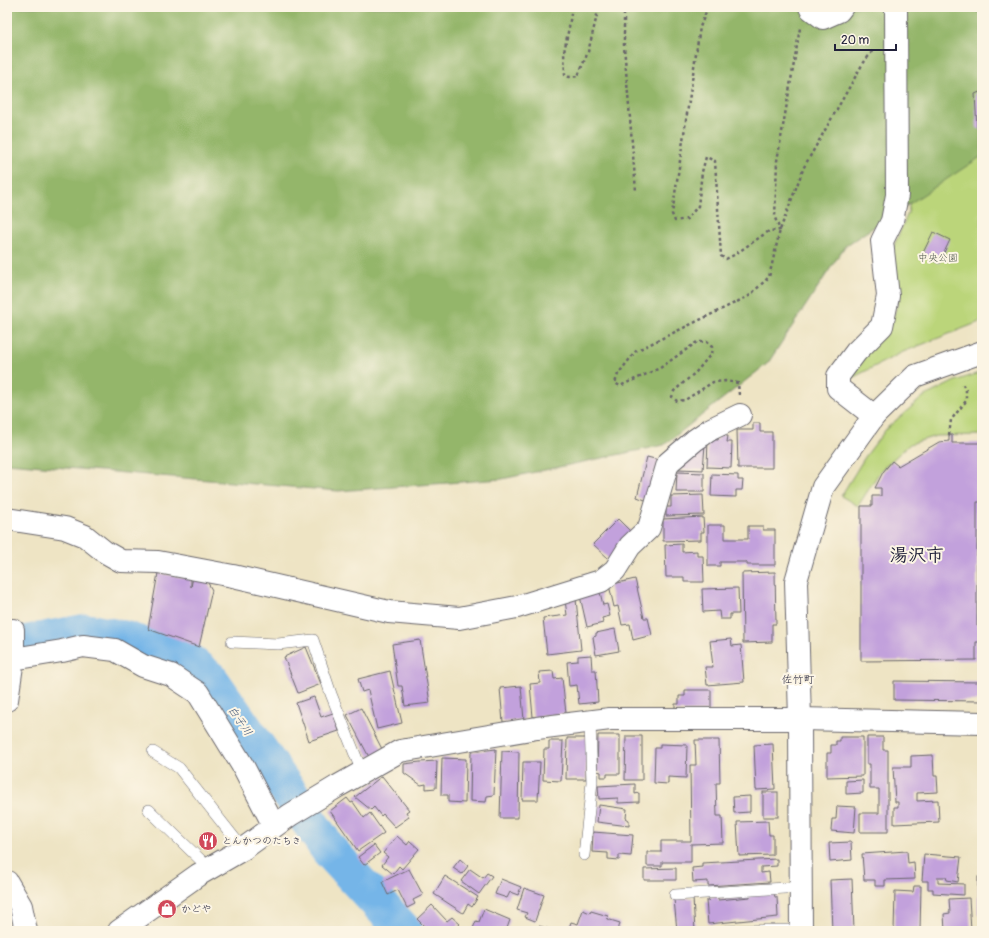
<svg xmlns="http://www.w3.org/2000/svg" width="989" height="938" font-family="Pangolin,'Klee One',sans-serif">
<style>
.green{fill:#bbd57a;stroke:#6e7c5a}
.forest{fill:#94b66a;stroke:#5b6c52}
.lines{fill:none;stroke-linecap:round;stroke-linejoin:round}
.river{stroke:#74b5e8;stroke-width:37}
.building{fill:#c2a1dc}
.lane-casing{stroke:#69666b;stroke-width:12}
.street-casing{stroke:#69666b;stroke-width:24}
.secondary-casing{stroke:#69666b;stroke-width:24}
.path{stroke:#69666b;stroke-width:2.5;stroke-dasharray:3 3;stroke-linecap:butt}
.lane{stroke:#fff;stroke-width:11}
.street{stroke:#fff;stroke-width:22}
.secondary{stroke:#fff;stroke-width:22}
.labels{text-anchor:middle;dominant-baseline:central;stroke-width:4;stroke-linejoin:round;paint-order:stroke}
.park-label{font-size:10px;fill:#50584e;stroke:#fcf5e5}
.poi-label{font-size:10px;fill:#22223b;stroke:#fcf5e5;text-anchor:start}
.neighbourhood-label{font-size:11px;fill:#22223b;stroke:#fcf5e5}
.water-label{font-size:11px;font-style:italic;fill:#3f5578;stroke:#fcf5e5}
.town-label{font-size:18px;font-weight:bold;fill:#22223b;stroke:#fcf5e5}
</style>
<rect width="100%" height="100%" fill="#fcf5e5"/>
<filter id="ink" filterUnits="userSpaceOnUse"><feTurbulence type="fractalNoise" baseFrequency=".025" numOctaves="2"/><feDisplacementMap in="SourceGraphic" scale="8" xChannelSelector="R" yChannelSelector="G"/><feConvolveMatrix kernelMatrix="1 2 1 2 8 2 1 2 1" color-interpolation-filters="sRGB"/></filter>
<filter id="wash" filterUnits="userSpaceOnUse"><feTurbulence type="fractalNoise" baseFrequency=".012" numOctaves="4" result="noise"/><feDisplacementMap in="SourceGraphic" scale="16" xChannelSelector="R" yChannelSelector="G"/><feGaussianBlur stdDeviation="0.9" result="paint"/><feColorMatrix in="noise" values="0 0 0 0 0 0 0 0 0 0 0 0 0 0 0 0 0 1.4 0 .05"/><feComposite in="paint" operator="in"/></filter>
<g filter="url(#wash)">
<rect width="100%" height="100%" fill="#eee4c4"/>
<g class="green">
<polygon points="982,37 982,321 903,352 850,379 870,346 894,315 899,298 893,271 892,250 908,213 913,181"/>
<polygon points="982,372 982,435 936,436 910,444 881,470 858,506 841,496 865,457 887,428 923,397 955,381"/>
</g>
<polygon class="forest" points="7,7 982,7 982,156 845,246 768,363 664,445 502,479 338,491 7,463"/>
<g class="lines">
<polyline class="river" points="7,647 87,632 124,639 188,661 210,679 329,850 404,931"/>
</g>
<g id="blocks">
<g class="building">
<polygon points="982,91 982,130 977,128 975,94"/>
<polygon points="933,232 950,240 939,263 922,255"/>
<polygon points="753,423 760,423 760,432 772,432 772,468 738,468 737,430 753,430"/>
<polygon points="719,435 728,436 727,442 732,442 731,468 707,467 708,439 718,440"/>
<polygon points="949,435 952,435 952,443 981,443 982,502 977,502 977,626 982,626 982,642 976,642 976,660 861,661 861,506 872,506 872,496 881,496 881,488 875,488 883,472 892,461 898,466 939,442 949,441"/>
<polygon points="705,445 703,470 679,469 679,465 685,464 684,461"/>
<polygon points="647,457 659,460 648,501 637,497"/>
<polygon points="677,472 704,473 704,492 676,492"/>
<polygon points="712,474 738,475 738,480 743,480 742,490 736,490 736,497 711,496"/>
<polygon points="703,495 704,515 666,516 666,507 671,507 671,496"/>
<polygon points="703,517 704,532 701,532 701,540 663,541 663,519"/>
<polygon points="618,519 632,533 609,559 593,544"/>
<polygon points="708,525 725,525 725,539 748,539 748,526 763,526 763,530 775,530 775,565 747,565 747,562 720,562 720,566 708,566"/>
<polygon points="682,544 682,552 697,551 697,556 703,556 704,582 684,582 684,577 666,577 665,545"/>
<polygon points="196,562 212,590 199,647 148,629 158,573 191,579 191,587"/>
<polygon points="775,572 776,624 772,624 772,642 743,643 742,573"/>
<polygon points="635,579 644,618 648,618 652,635 633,640 630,624 622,625 618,606 614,607 609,585"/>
<polygon points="738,588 739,614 730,614 730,619 720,619 719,611 703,612 702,589"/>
<polygon points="600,592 603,605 607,604 610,616 602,618 603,623 587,627 580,596"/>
<polygon points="576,599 581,650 547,654 543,618 567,615 565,600"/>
<polygon points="615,629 619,651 596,655 593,637 596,636 596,633"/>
<polygon points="731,639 732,646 741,645 744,682 707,685 705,667 713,667 710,641"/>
<polygon points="420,640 430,703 405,706 402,686 398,686 392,644"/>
<polygon points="306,647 321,684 298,693 284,657"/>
<polygon points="591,655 592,670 596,670 598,702 579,704 577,685 569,686 567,662 578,661 578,656"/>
<polygon points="390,671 402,723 377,729 368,690 362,692 358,679"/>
<polygon points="553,671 554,679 562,678 566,713 533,717 530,684 540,683 539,672"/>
<polygon points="894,681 982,682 982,701 894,700"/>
<polygon points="521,686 524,720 503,722 500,688"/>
<polygon points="685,690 711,690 711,711 675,711 675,704 679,704 679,696 685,696"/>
<polygon points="314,697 321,717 333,713 339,731 309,741 296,703"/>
<polygon points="361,708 383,751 369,757 347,715"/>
<polygon points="598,735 620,735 620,774 607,774 607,777 601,777 601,772 597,771"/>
<polygon points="626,736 642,736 642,780 625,780"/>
<polygon points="840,737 863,737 863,776 827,777 827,753 831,753 831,745 836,745 836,741 840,741"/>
<polygon points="867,737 883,737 883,750 888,750 888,832 860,832 860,813 879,813 879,789 870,789 870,764 867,764"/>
<polygon points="567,738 587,738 586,779 566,779"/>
<polygon points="695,740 719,740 720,783 716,783 717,816 722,816 723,843 691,844 691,862 662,862 662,866 647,866 647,852 661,852 661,841 691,841 690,765 696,765"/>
<polygon points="549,741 563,741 561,781 543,780 544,749 549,749"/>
<polygon points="660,744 687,745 686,778 668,777 668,784 654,783 655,748 660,748"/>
<polygon points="773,744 775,789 756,790 754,745"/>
<polygon points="496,749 494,795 487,796 486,802 470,801 471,752"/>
<polygon points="502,751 519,752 518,818 500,818"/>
<polygon points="933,755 934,776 937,776 938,792 917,793 917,801 938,800 939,822 894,824 894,807 898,807 898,802 895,802 893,767 911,767 911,756"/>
<polygon points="442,758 466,759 465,803 448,802 448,795 441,795"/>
<polygon points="437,761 436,788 426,789 426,784 421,785 404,773 404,764 420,762"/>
<polygon points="523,762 540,762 538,800 522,800"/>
<polygon points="382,776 409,810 406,812 409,817 395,827 383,814 381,816 374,807 371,810 355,797"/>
<polygon points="863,780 863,793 846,794 846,781"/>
<polygon points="635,784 635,794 639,793 639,802 618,803 618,798 599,799 598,786"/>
<rect x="763" y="792" width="15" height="25"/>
<polygon points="750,796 750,812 734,813 733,797"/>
<polygon points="347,798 351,803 353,802 364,818 370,813 384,833 358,851 330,811"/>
<polygon points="599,805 627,809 626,818 629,820 629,826 597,822"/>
<polygon points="837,806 856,807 854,833 831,831 832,819 836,819"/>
<polygon points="768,821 769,835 773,835 773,855 739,856 737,822"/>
<polygon points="593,832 633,835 631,856 619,855 619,860 608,859 608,853 592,852"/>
<polygon points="397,836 407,845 410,841 419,849 402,869 399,866 393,874 382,865 388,857 383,853"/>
<polygon points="851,842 852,860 830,862 829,843"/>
<polygon points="374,845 380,853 364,865 358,857"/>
<polygon points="907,851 908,863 914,862 915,879 885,880 885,886 875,886 875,880 864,880 862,854"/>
<polygon points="924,854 961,857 958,882 947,880 946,877 938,877 938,883 964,884 964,895 933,893 933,889 928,889 928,881 922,881"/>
<polygon points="460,859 468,866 462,874 453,868"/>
<polygon points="777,859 777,866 761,867 761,873 769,872 770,882 708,886 708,881 693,882 692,868 702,867 702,863"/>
<polygon points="676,868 676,880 644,880 644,869"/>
<polygon points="409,869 423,895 413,900 415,904 407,908 398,890 388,895 382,882"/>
<polygon points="470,869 483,878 487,873 492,876 479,894 461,881"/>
<polygon points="445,876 478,897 472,907 468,904 463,913 434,894"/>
<rect x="978" y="877" width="4" height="37"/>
<polygon points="501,879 521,887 518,895 510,892 507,898 495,894"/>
<polygon points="852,879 854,931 832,931 830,880"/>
<polygon points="914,886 921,886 920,931 894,931 895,891 913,892"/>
<polygon points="524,888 544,895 535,921 525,917 527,913 517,910"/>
<polygon points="774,893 775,897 777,897 778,917 708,924 706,901 709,901 708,897 718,897 718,900 750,897 750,895"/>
<polygon points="693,898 695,931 677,931 674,899"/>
<polygon points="969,898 971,931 945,931 944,914 950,913 949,899"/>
<polygon points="432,905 447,921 452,917 460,924 453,931 429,931 417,919"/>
<polygon points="484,909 510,920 506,931 472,931 476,921 479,922"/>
<polygon points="583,910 590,913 591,911 608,916 607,919 620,923 618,931 568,931 571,922 578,924"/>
<polygon points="539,926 553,930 553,931 538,931"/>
</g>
</g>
</g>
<g filter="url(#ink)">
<use href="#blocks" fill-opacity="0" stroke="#69666b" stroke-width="1"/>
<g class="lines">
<defs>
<g id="lane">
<polyline points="232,642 278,644 313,640 331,694 362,772"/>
<polyline points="153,752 179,768 243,849"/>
<polyline points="149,810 210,869"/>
<polyline points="584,855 592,782 590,722"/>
<polyline points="675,895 801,887"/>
<polyline points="727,931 801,930"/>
</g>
<g id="street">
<polyline points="810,7 811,9 823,18 839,11 842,7"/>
<polyline points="874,416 838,388 838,376 856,352 882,326 888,296 882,241 892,221 897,195 896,7"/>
<polyline points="7,519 65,528 85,536 105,552 121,561 158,562 233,576 389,612 459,618 517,607 601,581 615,570 630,546 649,528 668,463 695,440 711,429 740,415"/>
<polyline points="13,659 62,651 83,646 115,650 143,666 171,675 198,693 244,768 274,826"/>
<polyline points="7,700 13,659 13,630"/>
<polyline points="7,882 21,906 26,931"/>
<polyline points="119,931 198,875 243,849 290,815 338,786 400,751 537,728 610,719 800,719 982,723"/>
</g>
<polyline id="secondary" points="801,931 800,719 796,581 823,487 874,416 915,376 982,352"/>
</defs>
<use href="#lane" class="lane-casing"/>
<use href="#street" class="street-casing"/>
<use href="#secondary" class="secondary-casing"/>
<g class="path">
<polyline points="572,7 569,27 564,52 565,75 569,77 578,76 588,52 599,7"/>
<polyline points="624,7 624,46 636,191"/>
<polyline points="708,7 700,27 672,214 675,221 687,219 698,206 702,172 706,157 715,161 721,256 726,259 734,255 769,231 780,230 775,218 777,161 800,28"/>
<polyline points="970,7 982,15"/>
<polyline points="739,395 738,383 725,381 713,382 685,400 677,401 672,397 674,391 696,372 711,354 712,347 707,342 697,342 660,368 620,386 615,383 618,374 636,351 749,296 769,277 780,230 804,167 862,65 874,49"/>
<polyline points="949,435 951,420 966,401 966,390 961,382"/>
</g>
<use href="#lane" class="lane"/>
<use href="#street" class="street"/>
<use href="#secondary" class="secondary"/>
</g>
</g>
<defs>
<symbol id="restaurant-disc" viewBox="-11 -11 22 22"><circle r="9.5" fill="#d1495b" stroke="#fcf5e5"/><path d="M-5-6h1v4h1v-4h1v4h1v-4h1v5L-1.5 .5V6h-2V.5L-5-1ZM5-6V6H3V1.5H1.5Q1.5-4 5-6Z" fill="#fff"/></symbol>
<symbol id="shop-disc" viewBox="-11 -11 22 22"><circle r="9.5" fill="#d1495b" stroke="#fcf5e5"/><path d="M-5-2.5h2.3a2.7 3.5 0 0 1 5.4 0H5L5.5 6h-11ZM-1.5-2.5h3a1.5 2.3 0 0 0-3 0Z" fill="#fff"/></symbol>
</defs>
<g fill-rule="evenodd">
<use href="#restaurant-disc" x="197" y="830" width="22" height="22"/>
<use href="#shop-disc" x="156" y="898" width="22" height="22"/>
</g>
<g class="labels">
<g class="park-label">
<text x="938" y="258">中央公園</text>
</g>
<g class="poi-label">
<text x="222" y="841">とんかつのたちき</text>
<text x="181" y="909">かどや</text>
</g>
<g class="neighbourhood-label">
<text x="798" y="679">佐竹町</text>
</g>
<g class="water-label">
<text transform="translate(240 721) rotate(55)">白子川</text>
</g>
<g class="town-label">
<text x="917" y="555">湯沢市</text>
</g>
</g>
<rect width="989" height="938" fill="none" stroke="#fcf5e5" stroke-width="24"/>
<path d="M835 44v6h61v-6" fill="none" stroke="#22223b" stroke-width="2"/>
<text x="841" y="44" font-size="12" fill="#22223b" stroke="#fcf5e5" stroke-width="3" paint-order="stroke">20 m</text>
</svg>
